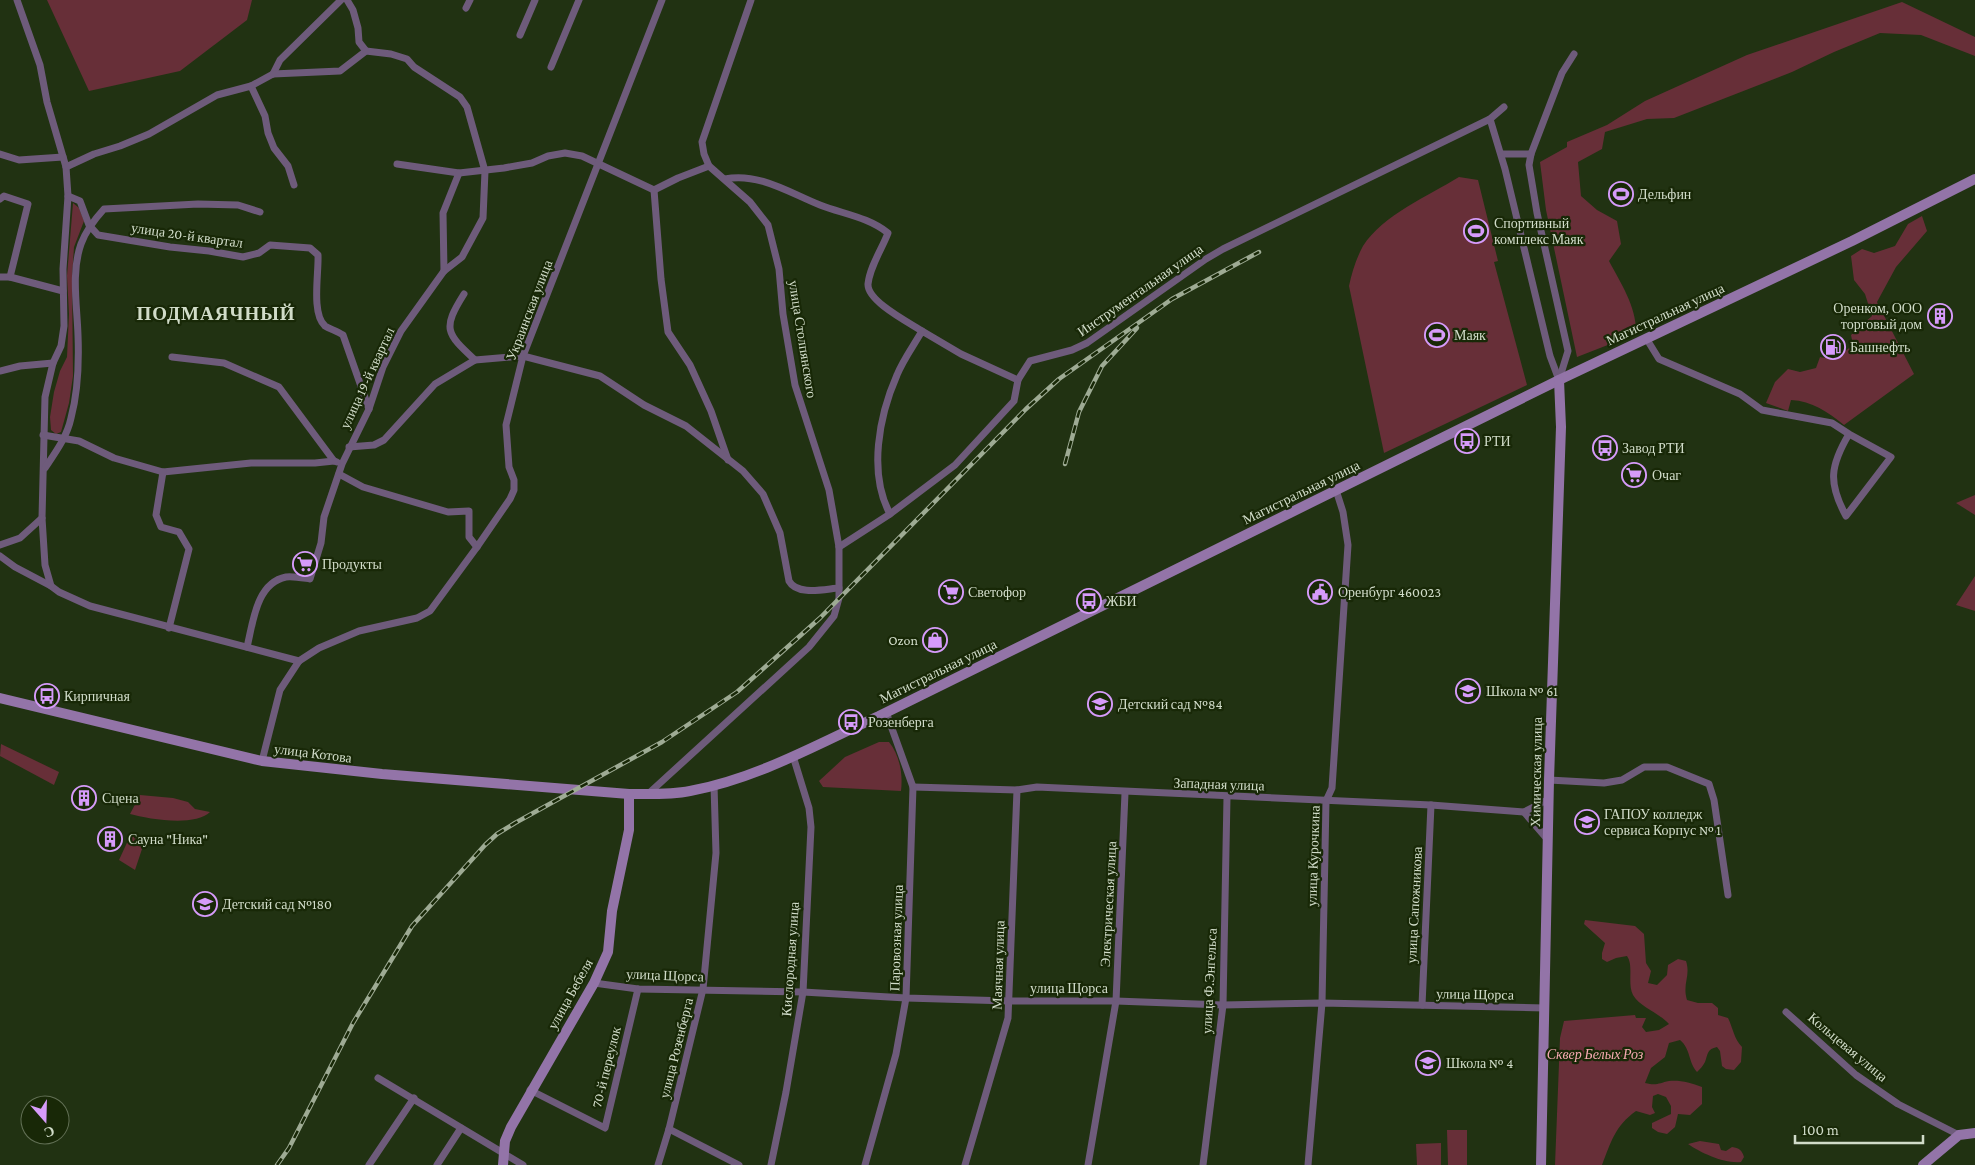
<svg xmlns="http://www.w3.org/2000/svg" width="1975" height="1165" font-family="'Crimson Pro',serif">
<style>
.green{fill:#672f38}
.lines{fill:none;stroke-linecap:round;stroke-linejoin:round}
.street{stroke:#6e5b7b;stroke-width:7}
.secondary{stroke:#9374a8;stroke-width:10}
.rail-casing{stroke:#9eab94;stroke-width:4.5}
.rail{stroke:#182807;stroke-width:2.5;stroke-dasharray:8;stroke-linecap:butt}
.labels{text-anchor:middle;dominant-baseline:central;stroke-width:4.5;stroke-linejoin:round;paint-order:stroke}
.poi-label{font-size:14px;fill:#d1dcc9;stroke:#182807;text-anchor:start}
.street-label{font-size:14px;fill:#d1dcc9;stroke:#182807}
.park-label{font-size:14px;font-style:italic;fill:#f9abb4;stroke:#182807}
.district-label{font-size:19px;font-weight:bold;letter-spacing:1px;fill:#d1dcc9;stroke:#182807}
</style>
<rect width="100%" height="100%" fill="#213212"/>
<g class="green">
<polygon points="47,0 252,0 247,20 180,71 89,91"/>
<path d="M1902,2L1975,37V56L1921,35L1880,33L1834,52L1792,72L1674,118L1647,119L1605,132L1602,149L1578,162L1581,196L1597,210L1617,221L1621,244L1609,261C1621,284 1637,307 1636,334L1577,357L1546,210L1540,162L1567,147V142L1607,125L1645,101L1747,55Z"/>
<path d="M1459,177L1478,180L1498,261L1494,262L1527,385L1384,453L1349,286C1352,272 1356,259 1363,246C1383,215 1428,196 1459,177Z"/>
<polygon points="73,203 79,208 84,221 74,247 72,277 73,376 69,403 61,432 56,434 51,430 50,417 54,392 60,371 67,357 69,314 67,276"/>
<path d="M1922,216L1927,231L1896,267L1877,302L1914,374L1844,425C1828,412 1812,401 1791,400L1788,411L1766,403L1775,382L1788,369L1800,372L1816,368L1820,357C1837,360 1840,355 1853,345L1851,335L1872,316L1865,294L1854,280L1851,256L1862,249L1874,253L1895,246L1908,224Z"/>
<polygon points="1975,495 1975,515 1956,503"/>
<polygon points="1975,576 1975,611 1956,605"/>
<path d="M879,742H889C900,756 903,774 901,791L823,787L819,781L845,757Z"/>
<polygon points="1,744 59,772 54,785 0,756"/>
<path d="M140,795L173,798L188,802L195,809L210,812C195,827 148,819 130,814Z"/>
<polygon points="131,834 146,837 135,870 119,860"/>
<path d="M1585,920L1635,926L1644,934L1646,963L1651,971L1648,983L1657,985L1667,975L1668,965L1678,959L1686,961C1691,976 1682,984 1687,1000L1698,1003H1712L1718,1008V1015L1728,1018C1733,1028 1734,1039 1742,1047L1741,1062L1734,1070L1726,1069L1722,1066L1720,1051L1717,1047C1707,1049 1708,1054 1705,1062C1703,1066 1700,1069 1697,1072C1688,1062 1691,1049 1680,1040L1669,1043L1665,1057L1651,1068L1645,1083C1657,1086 1659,1083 1669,1081C1681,1080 1691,1083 1702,1087V1104L1690,1115L1678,1114L1675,1127L1667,1134L1658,1132L1652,1128V1123L1671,1114V1106L1666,1097L1658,1094L1653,1096L1652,1107L1655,1113L1650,1115L1636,1111C1615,1126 1611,1142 1602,1165H1555L1560,1038L1564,1021L1635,1015L1636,1018H1646L1642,1027L1646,1032L1659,1030L1669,1024C1658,1012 1641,1008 1633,995C1627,983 1634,966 1627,956L1616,958L1607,962L1602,959V953L1605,943L1584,924Z"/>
<polygon points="1447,1130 1467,1130 1467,1165 1448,1165"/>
<path d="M1700,1141L1719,1144L1721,1150L1726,1151L1732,1147C1739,1148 1742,1150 1744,1157L1741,1162C1725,1164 1701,1153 1688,1144Z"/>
<polygon points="1441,1143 1441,1165 1417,1165 1416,1144"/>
</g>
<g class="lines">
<g class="street">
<polyline points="17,0 40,65 47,102 66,167 68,196 63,269 64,326 61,346 53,363 45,397 42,518 45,565 51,586 59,592 90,606 299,661"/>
<polyline points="347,0 353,10 358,28 359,42 366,51"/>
<polyline points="466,8 470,0"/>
<polyline points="520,35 535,0"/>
<polyline points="551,67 579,0"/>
<polyline points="273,74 280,60 341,0"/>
<polyline points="251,86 265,116 268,133 274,148 288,166 294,185"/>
<polyline points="1490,119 1505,169 1550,356 1559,380"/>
<polyline points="0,154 19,160 63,157"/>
<polyline points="1502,154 1531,154"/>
<polyline points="397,164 459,173 504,168 532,163 548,156 565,153 582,156 654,190 678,178 709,166"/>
<path d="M66,167L94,154L120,146L149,134L217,95L251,86L273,74L340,71L366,51L391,54L407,59L414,67L460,97L467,107L485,171L483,218L462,257L444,271L401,331L383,367L369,409L342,464L324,517L321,543L310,579C303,578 293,576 286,577C256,583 253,623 247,647"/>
<path d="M725,179C758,172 790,193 820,205C843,214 868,217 888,233C882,249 870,266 868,284C867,301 908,322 922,331"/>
<polyline points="654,190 661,279 668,332 690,365 711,411 728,460"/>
<path d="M68,196L80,201L89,225L98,235L170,247L209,251L243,257L259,253L270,245L310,248L318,255C319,272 311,314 325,326C330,329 337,331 343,335L369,409"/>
<polyline points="0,199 4,196 28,204 10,277"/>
<polyline points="444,271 443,213 459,173"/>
<polyline points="0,277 10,277 63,291"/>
<path d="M464,294C442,329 446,333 475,360L523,356L600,376L644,405L686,426L743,471L763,494L780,533L789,581C797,596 825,589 839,588"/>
<path d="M1646,338L1659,359L1740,394L1762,410L1832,423L1849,434C1830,466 1828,483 1846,516L1891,457L1849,434"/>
<polyline points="172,357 224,363 279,387 334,461 337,462"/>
<polyline points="0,371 20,366 53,363"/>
<polyline points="1559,380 1568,351 1537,213 1529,165 1531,154 1562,73 1574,54"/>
<polyline points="43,435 79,441 114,458 163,472 251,463 315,463 334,461"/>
<polyline points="349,447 374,445 384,440 435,384 475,360"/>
<path d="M45,468C55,453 67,437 71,418C78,392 79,361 78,335C77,305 71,272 81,244C86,230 94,220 104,209L198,204L238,205L260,212"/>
<polyline points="163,472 156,515 161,527 179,532 189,549 169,628"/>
<polyline points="339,474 363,487 448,512 469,511 469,537 477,547"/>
<path d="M890,514C868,473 879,416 897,375C903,360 914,345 922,331L961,354L1018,380"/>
<polyline points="0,545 20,538 42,518"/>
<polyline points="839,547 890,514 955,465 1014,401 1018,380 1030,361 1072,350 1087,343 1206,259 1223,249 1490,119 1504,107"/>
<polyline points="0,556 15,567 51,586"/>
<polyline points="262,761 280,690 299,661 319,648 359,631 417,618 430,611 477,547 510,499 514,490 514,480 509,467 506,425 523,356 662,0"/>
<polyline points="1549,780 1604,783 1622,780 1644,767 1667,767 1709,784 1714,800 1728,895"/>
<polyline points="913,787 1017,790 1037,787 1431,805 1524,812"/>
<polyline points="648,794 809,647 834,616 839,598 839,547 829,490 795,385 783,314 779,269 768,225 750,202 709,166 704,154 702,142 751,0"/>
<polyline points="1548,840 1524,812 1549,799"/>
<polyline points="594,983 638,989 803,992 906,998 1009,1001 1116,1001 1223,1005 1322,1003 1545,1008"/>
<polyline points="1422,1005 1431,805"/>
<polyline points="1786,1012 1856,1075 1898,1104 1959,1135"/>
<polyline points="378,1078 523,1165"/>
<polyline points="530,1090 605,1128 638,989"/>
<polyline points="669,1129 739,1165"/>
<polyline points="369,1165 414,1098"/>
<polyline points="437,1165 461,1128"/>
<polyline points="658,1165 669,1129 703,989 716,853 714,785"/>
<polyline points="771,1165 786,1092 803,992 811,827 809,808 793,756"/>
<polyline points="865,1165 896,1054 906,998 913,787 886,712"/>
<polyline points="965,1165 1008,1018 1017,790"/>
<polyline points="1088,1165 1116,1001 1125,793"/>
<polyline points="1203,1165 1223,1005 1227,797"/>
<polyline points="1308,1165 1322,1003 1326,801 1332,788 1348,545 1343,512 1336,490"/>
</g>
<g class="secondary">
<path d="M0,698L262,761L382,774L629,794C649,794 670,795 690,791C756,779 818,744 879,716L1559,380L1852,241L1975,179"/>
<polyline points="503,1165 505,1141 511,1127 594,983 608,952 612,911 629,830 629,794"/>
<polyline points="1541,1165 1549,780 1561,427 1559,380"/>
<polyline points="1923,1165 1959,1135 1975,1133"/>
</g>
<defs>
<g id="rail">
<polyline points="1065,464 1079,412 1102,366 1137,328"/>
<polyline points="277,1165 289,1148 353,1023 412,926 485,845 497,834 515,823 662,742 737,692 820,618 1026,409 1059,379 1172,299 1259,252"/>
</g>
</defs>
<use href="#rail" class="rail-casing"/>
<use href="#rail" class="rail"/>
</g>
<defs>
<symbol id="stadium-ring" viewBox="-11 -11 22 22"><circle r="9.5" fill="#182807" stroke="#d69bfa" stroke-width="1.5"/><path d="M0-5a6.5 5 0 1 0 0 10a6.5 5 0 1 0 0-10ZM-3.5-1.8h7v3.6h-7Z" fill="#d69bfa"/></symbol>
<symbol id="building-ring" viewBox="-11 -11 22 22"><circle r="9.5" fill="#182807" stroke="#d69bfa" stroke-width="1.5"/><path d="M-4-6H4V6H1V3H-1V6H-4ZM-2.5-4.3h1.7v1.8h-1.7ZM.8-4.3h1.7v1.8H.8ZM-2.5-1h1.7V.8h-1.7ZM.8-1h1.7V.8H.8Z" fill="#d69bfa"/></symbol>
<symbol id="fuel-ring" viewBox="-11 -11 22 22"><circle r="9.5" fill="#182807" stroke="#d69bfa" stroke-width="1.5"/><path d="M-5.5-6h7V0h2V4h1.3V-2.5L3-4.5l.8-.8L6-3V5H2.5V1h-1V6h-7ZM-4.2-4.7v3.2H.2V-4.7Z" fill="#d69bfa"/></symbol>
<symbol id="bus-ring" viewBox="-11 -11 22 22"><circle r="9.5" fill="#182807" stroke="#d69bfa" stroke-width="1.5"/><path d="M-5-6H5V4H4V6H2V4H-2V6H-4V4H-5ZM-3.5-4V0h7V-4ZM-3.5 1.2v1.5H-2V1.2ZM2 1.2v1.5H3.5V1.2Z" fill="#d69bfa"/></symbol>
<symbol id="supermarket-ring" viewBox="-11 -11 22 22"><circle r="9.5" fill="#182807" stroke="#d69bfa" stroke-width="1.5"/><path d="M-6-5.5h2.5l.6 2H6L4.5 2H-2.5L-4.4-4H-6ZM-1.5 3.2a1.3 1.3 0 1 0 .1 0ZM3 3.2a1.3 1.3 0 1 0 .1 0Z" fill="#d69bfa"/></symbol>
<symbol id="civic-ring" viewBox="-11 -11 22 22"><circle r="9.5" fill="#182807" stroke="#d69bfa" stroke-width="1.5"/><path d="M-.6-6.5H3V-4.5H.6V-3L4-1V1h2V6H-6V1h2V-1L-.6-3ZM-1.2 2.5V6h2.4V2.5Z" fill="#d69bfa"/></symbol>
<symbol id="shop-ring" viewBox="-11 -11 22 22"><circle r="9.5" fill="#182807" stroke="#d69bfa" stroke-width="1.5"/><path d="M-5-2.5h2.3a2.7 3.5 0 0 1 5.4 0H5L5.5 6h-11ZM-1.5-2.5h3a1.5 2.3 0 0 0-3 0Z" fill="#d69bfa"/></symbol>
<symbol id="school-ring" viewBox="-11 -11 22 22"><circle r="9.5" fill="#182807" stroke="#d69bfa" stroke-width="1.5"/><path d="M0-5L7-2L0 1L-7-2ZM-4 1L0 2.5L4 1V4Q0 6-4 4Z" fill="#d69bfa"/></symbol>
<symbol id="university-ring" viewBox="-11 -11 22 22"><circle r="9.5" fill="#182807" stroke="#d69bfa" stroke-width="1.5"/><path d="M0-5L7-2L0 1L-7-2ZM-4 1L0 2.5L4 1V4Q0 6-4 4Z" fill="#d69bfa"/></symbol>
</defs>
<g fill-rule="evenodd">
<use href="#stadium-ring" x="1607" y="180" width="28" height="28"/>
<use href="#stadium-ring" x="1462" y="217" width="28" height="28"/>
<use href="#building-ring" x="1926" y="302" width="28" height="28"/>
<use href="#stadium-ring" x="1423" y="321" width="28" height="28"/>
<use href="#fuel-ring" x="1819" y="333" width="28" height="28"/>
<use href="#bus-ring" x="1453" y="427" width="28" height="28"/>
<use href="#bus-ring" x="1591" y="434" width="28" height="28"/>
<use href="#supermarket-ring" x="1620" y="461" width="28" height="28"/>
<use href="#supermarket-ring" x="291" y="550" width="28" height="28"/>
<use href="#supermarket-ring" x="937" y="578" width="28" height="28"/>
<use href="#civic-ring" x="1306" y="578" width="28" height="28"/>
<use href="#bus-ring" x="1075" y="587" width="28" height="28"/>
<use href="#shop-ring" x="921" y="626" width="28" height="28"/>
<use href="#school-ring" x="1454" y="677" width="28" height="28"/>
<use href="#bus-ring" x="33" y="682" width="28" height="28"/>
<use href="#school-ring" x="1086" y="690" width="28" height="28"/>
<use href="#bus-ring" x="837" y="708" width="28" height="28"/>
<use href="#building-ring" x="70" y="784" width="28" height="28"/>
<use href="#university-ring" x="1573" y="808" width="28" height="28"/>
<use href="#building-ring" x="96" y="825" width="28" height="28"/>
<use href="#school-ring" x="191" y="890" width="28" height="28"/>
<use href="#school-ring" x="1414" y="1049" width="28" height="28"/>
</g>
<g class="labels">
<g class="poi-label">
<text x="1638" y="194">Дельфин</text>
<text x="1494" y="223">Спортивный<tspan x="1494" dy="16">комплекс Маяк</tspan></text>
<text x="1922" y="308" text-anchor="end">Оренком, ООО<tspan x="1922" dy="16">торговый дом</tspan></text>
<text x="1454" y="335">Маяк</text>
<text x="1850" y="347">Башнефть</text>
<text x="1484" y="441">РТИ</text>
<text x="1622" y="448">Завод РТИ</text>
<text x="1652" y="475">Очаг</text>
<text x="322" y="564">Продукты</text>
<text x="968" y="592">Светофор</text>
<text x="1338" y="592">Оренбург 460023</text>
<text x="1106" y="601">ЖБИ</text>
<text x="918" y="640" text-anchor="end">Ozon</text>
<text x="1486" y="691">Школа № 61</text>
<text x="64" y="696">Кирпичная</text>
<text x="1118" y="704">Детский сад №84</text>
<text x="868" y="722">Розенберга</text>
<text x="102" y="798">Сцена</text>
<text x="1604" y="814">ГАПОУ колледж<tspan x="1604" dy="16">сервиса Корпус № 1</tspan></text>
<text x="128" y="839">Сауна "Ника"</text>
<text x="222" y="904">Детский сад №180</text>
<text x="1446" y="1063">Школа № 4</text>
</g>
<g class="street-label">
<text transform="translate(187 235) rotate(8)">улица 20-й квартал</text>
<text transform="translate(1140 290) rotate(-35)">Инструментальная улица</text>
<text transform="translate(529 310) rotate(-69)">Украинская улица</text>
<text transform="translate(1665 314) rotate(-25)">Магистральная улица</text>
<text transform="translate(803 339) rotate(81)">улица Столпянского</text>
<text transform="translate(367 378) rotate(-65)">улица 19-й квартал</text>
<text transform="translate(1301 492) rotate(-26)">Магистральная улица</text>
<text transform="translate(938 671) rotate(-26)">Магистральная улица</text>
<text transform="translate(313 753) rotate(7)">улица Котова</text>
<text transform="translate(1536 772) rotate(-89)">Химическая улица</text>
<text transform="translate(1219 784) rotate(2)">Западная улица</text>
<text transform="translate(1313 856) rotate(-88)">улица Курочкина</text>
<text transform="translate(1108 904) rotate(-87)">Электрическая улица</text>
<text transform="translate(1414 905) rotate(-87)">улица Сапожникова</text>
<text transform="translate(896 938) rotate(-88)">Паровозная улица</text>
<text transform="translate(790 959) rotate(-86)">Кислородная улица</text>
<text transform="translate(998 965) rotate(-88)">Маячная улица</text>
<text transform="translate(665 975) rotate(2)">улица Щорса</text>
<text transform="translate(1209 981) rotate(-87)">улица Ф.Энгельса</text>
<text x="1069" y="988">улица Щорса</text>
<text transform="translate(570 994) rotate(-61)">улица Бебеля</text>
<text transform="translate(1475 994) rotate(1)">улица Щорса</text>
<text transform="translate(1848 1047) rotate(40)">Кольцевая улица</text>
<text transform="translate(676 1048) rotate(-76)">улица Розенберга</text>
<text transform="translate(606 1067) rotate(-76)">70-й переулок</text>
</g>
<g class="park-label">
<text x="1595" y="1054">Сквер Белых Роз</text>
</g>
<g class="district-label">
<text x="216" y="313">ПОДМАЯЧНЫЙ</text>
</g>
</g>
<g transform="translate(45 1120) rotate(160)"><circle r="24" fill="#182807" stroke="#627055"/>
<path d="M0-4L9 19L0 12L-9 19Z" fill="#d69bfa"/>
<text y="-8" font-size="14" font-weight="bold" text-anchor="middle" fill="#d1dcc9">С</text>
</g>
<path d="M1795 1135v8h128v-8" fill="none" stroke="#d1dcc9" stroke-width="2.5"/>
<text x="1802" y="1135" font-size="15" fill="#d1dcc9" stroke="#182807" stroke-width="4" paint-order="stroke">100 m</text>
</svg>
